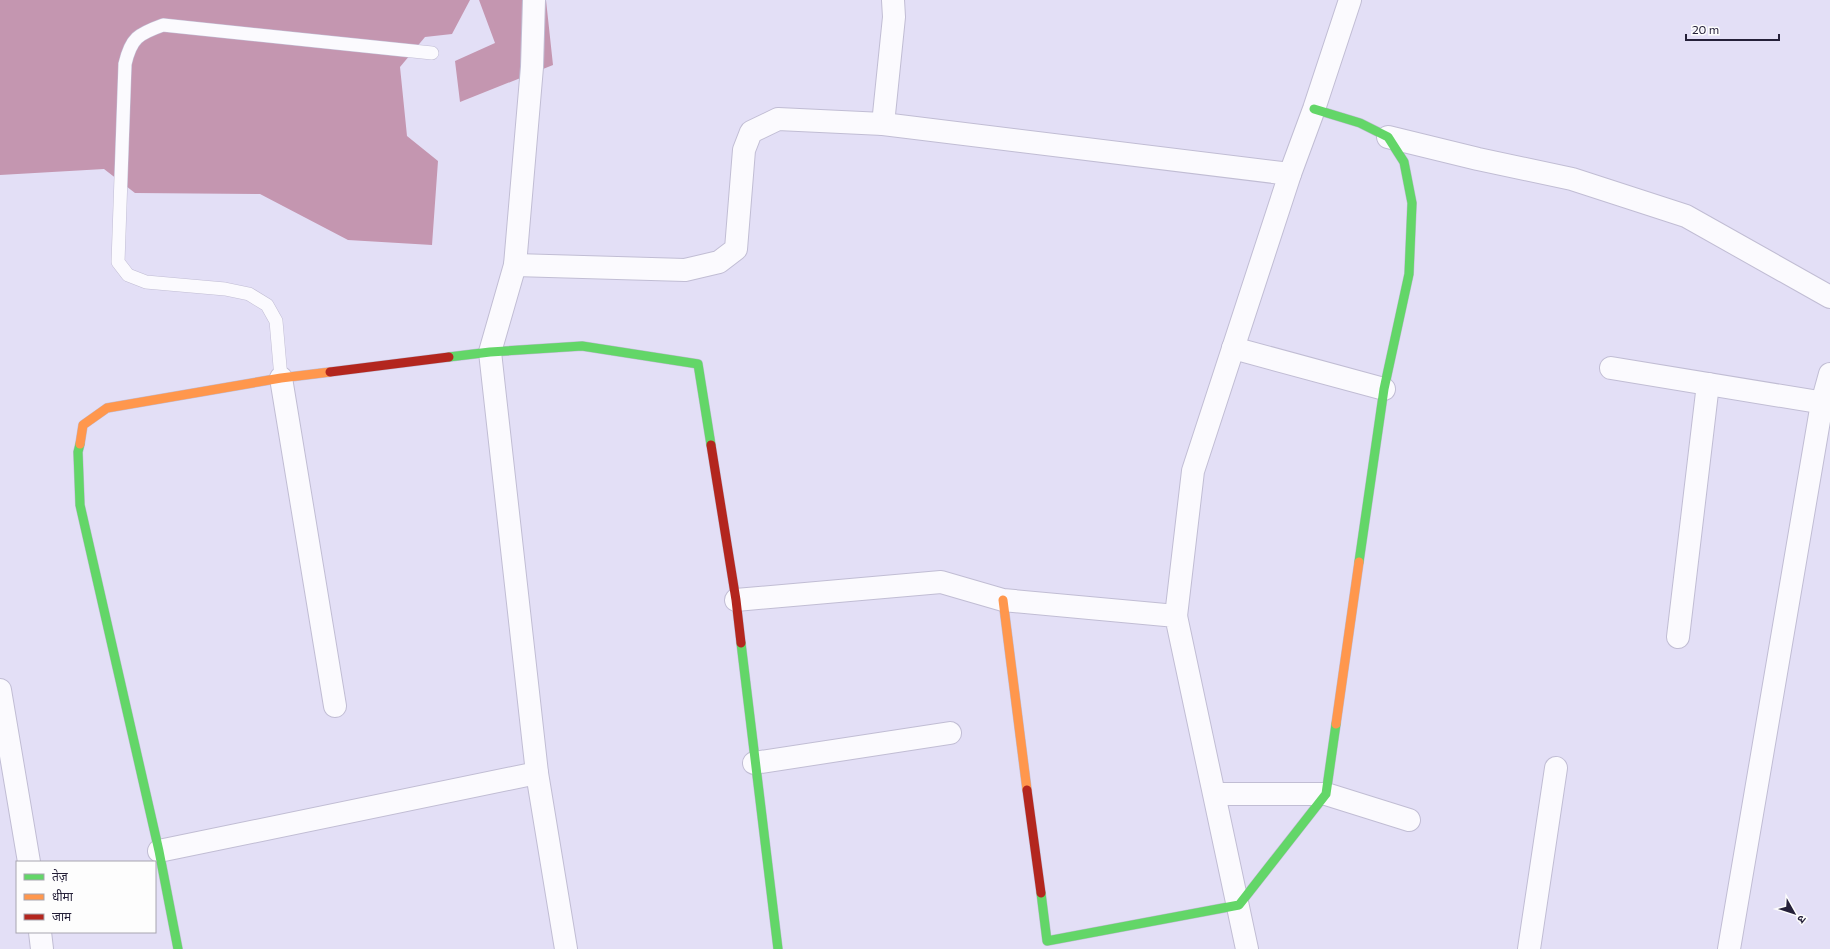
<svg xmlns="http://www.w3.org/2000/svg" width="1830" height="949" font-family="Commissioner,'Noto Sans Devanagari',sans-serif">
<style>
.water{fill:#c496b0}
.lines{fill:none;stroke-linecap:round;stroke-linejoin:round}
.lane-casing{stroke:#c1bdd4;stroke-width:14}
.street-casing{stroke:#c1bdd4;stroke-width:24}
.fast-casing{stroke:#c1bdd4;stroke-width:10}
.slow-casing{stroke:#c1bdd4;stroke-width:10}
.jam-casing{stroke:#c1bdd4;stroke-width:10}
.lane{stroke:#fbfafe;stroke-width:13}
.street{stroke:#fbfafe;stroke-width:22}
.fast{stroke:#63d668;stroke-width:9}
.slow{stroke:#ff974d;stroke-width:9}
.jam{stroke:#b3261e;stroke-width:9}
</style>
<rect width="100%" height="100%" fill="#e3dff6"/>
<g class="water">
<polygon points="0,0 470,0 452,34 425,37 400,67 407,136 438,161 432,245 348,240 260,194 135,193 104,169 0,175"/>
<polygon points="479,0 546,0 553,65 460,102 455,61 495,43"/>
</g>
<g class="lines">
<defs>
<path id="lane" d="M281,378L276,321L267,305L249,294L225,289L146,282L128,275L118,262L125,64C131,38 138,34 163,25L432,53"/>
<g id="street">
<polyline points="534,0 532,67 515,265 490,352 537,773 566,949"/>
<polyline points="883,124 894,17 893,0"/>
<polyline points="1388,137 1478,159 1572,179 1686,216 1830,297"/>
<polyline points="515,265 685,270 719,262 736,249 744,150 751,132 778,119 883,124 1290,174"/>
<polyline points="1233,348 1384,389"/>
<polyline points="1611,368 1830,404"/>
<polyline points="281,378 335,706"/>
<polyline points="736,600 941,582 1003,600 1176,616 1247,949"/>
<polyline points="1176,616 1193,471 1290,174 1314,109 1350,0"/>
<polyline points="1678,637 1708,384"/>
<polyline points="0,690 29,862"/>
<polyline points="754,763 950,733"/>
<polyline points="1215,794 1326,794 1409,820"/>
<polyline points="159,851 537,773"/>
<polyline points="40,932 42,949"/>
<polyline points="1529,949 1556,768"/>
<polyline points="1729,949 1822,403 1830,374"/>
</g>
<g id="fast">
<polyline points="1314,109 1360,123 1388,137 1404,162 1412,203 1409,274 1384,389 1359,562"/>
<polyline points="449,357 490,352 582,346 698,364 711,445"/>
<polyline points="80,444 78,452 80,505 159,851 178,949"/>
<polyline points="741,643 778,949"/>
<polyline points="1041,893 1047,941 1239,905 1326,794 1336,724"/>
</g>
<g id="slow">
<polyline points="80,444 83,425 107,408 281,378 330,372"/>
<polyline points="1003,600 1027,790"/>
<polyline points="1336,724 1359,562"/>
</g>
<g id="jam">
<polyline points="330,372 449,357"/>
<polyline points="711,445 736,600 741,643"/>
<polyline points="1027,790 1041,893"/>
</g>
</defs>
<use href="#lane" class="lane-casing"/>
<use href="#street" class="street-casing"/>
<use href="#fast" class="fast-casing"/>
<use href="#slow" class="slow-casing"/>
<use href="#jam" class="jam-casing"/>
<use href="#lane" class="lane"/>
<use href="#street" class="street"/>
<use href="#fast" class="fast"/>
<use href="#slow" class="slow"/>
<use href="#jam" class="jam"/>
</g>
<rect x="16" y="861" width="140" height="72" fill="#fdfdfd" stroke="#a7a5af"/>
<rect x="24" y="874" width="20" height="6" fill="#63d668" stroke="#a7a5af"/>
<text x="52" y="881" font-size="12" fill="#252039">तेज़</text>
<rect x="24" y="894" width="20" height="6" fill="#ff974d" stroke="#a7a5af"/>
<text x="52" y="901" font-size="12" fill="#252039">धीमा</text>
<rect x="24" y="914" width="20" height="6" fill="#b3261e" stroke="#a7a5af"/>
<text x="52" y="921" font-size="12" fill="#252039">जाम</text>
<g transform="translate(1794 913) rotate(129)" stroke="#fdfdfd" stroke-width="3" paint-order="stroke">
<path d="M0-3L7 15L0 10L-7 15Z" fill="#252039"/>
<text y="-6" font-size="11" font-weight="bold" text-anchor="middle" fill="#252039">उ</text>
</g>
<path d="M1686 34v6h93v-6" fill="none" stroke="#252039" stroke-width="2"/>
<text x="1692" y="34" font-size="12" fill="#252039" stroke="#fdfdfd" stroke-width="3" paint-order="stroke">20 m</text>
</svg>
